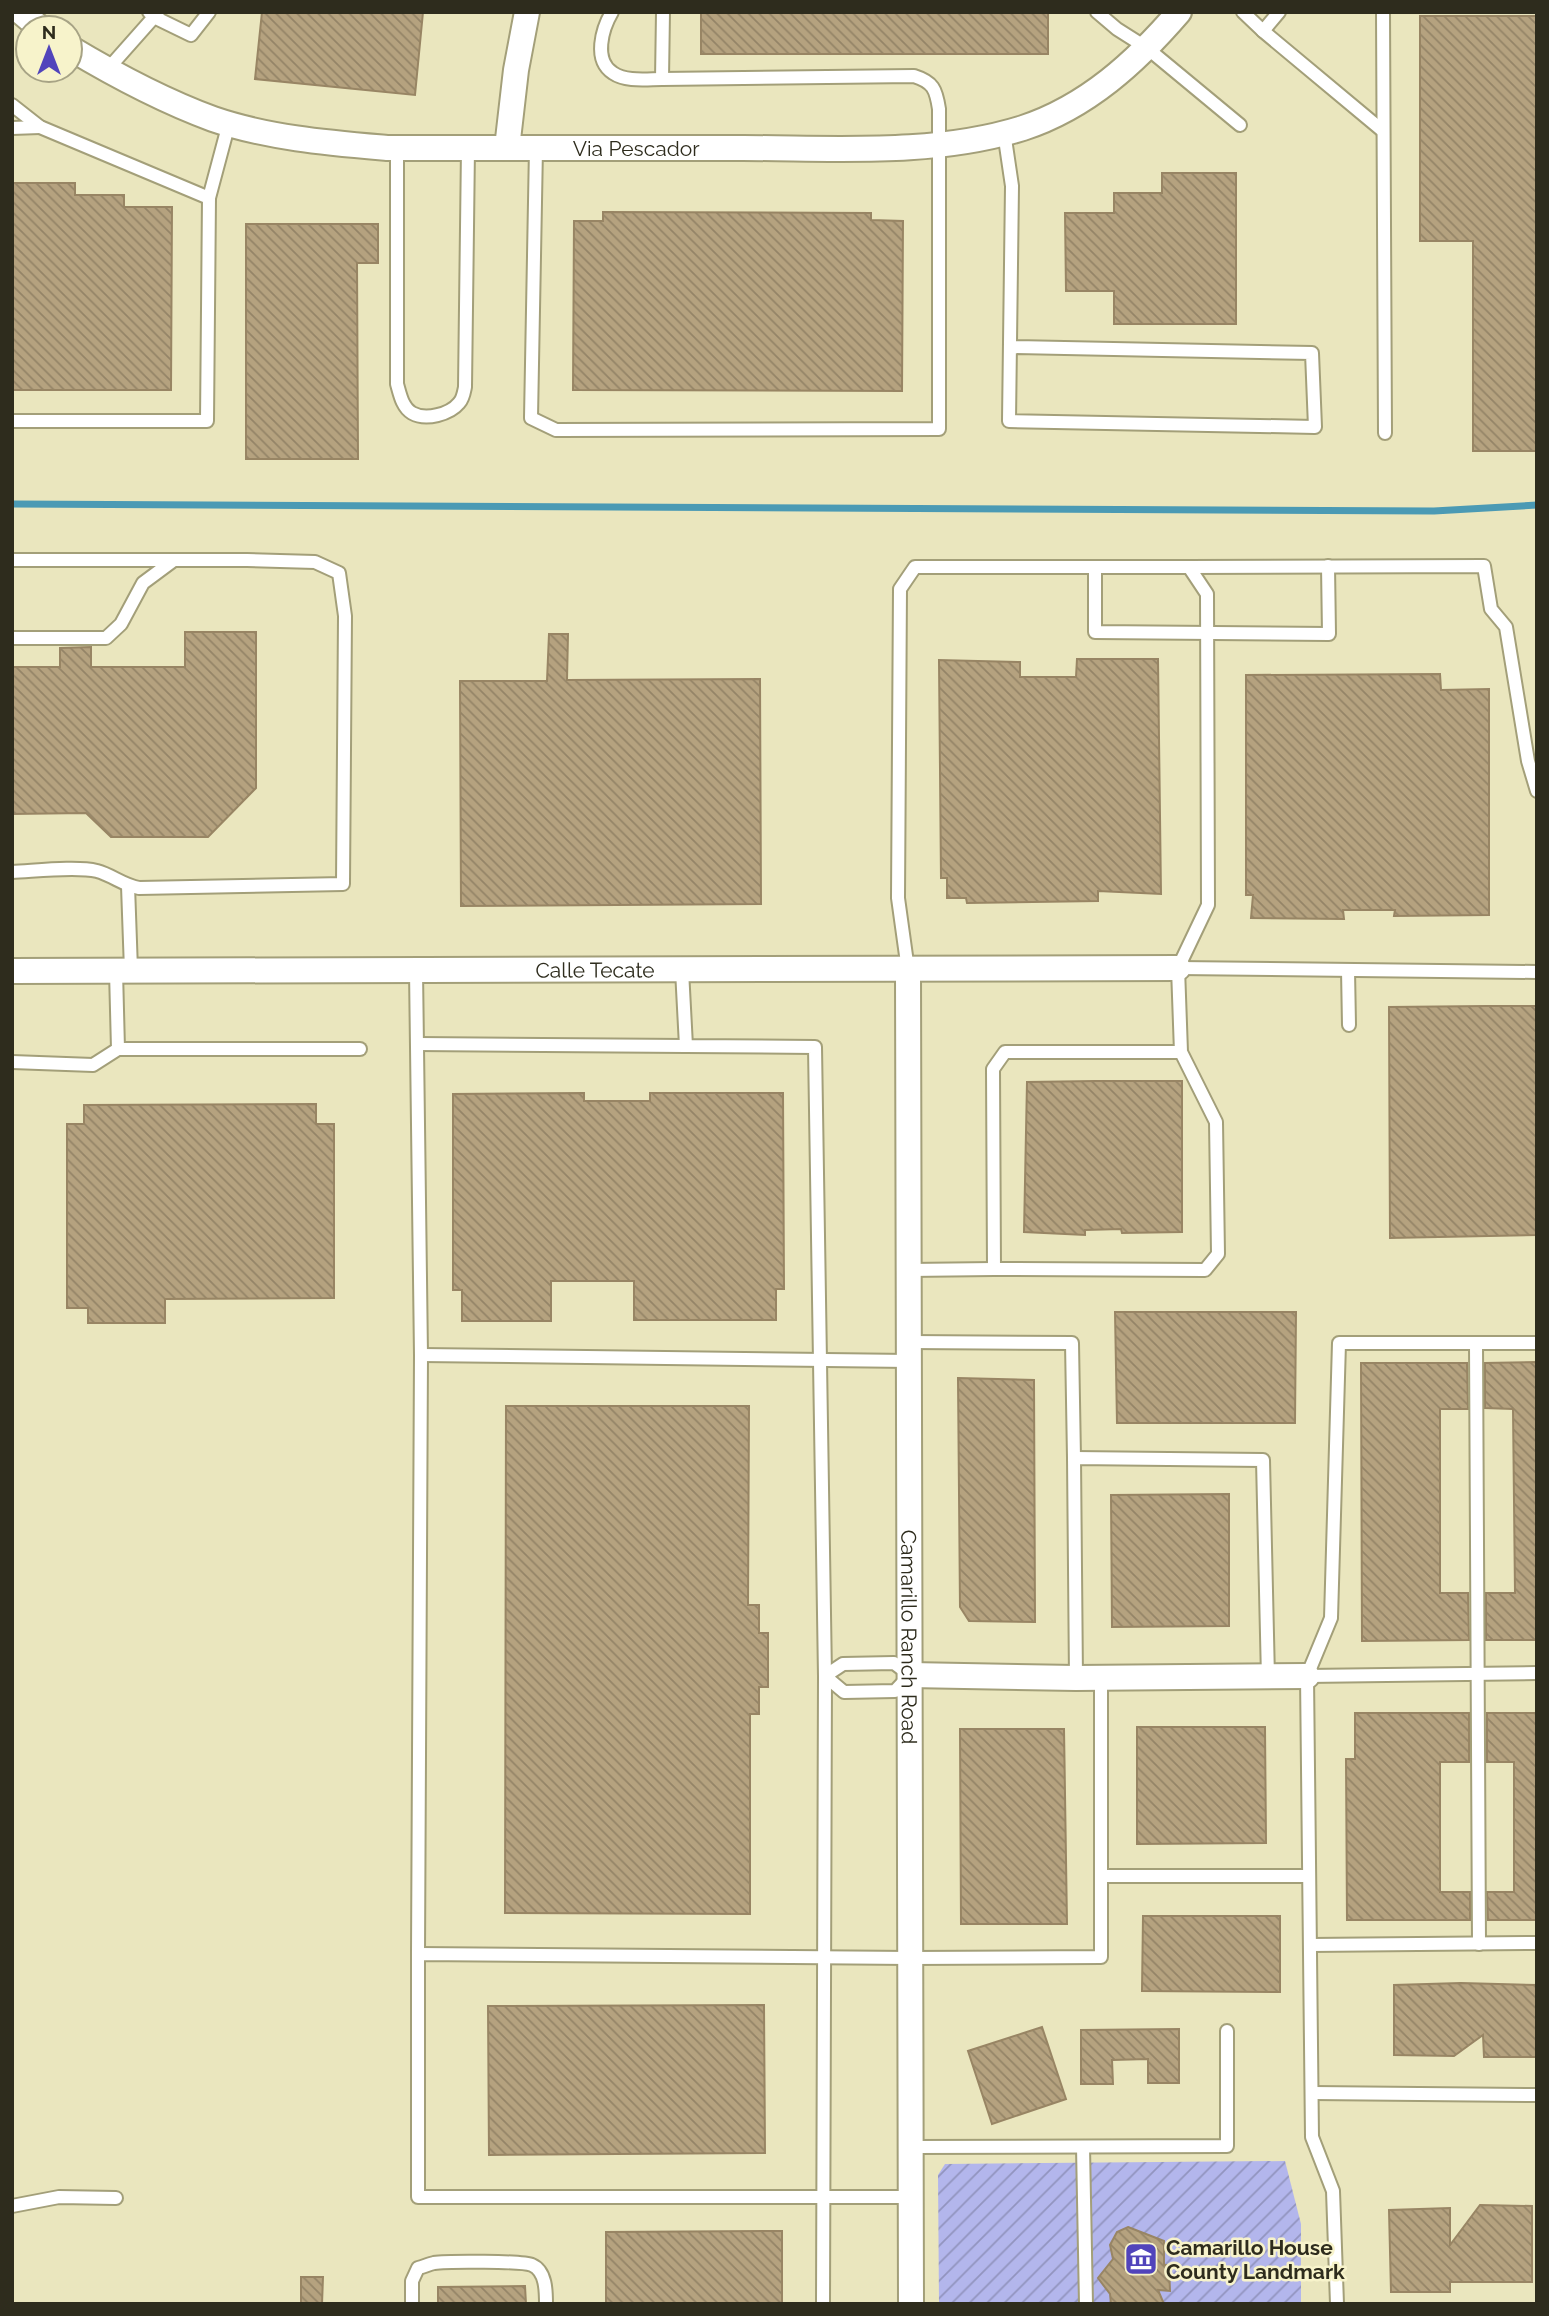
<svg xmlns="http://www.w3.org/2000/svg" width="1549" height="2316" font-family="Raleway,sans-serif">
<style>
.garden{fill:url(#garden-furrows)}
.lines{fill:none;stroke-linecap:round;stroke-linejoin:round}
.stream{stroke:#4b9ab4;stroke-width:7}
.building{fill:url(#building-back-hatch);stroke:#988564;stroke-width:2}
.lane-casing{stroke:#a39f79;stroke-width:16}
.street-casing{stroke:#a39f79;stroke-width:28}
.lane{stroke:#fff;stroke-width:12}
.street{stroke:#fff;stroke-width:24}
.labels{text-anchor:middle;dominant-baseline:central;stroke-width:5;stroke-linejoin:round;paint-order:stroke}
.street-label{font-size:21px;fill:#2e2c1d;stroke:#f7f3cb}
.poi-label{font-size:21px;font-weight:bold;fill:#2e2c1d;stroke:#f7f3cb;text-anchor:start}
</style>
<defs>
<pattern id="garden-furrows" width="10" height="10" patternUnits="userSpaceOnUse" patternTransform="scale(1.75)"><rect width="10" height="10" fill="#b3b6ec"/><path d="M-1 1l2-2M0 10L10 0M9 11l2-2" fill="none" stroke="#9294bf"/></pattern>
<pattern id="building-back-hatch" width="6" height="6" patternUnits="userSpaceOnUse" patternTransform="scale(1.75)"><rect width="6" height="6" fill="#b5a27f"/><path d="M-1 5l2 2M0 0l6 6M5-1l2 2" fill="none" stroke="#948467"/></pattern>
</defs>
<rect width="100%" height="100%" fill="#eae6be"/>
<polygon class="garden" points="1285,2161 1301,2224 1301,2304 939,2304 938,2175 945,2164"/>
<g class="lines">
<polyline class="stream" points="12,504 1434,511 1537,505"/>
</g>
<g class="building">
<polygon points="262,12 423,12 415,95 255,79"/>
<rect x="701" y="12" width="347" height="42"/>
<polygon points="1420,16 1537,16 1537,451 1473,451 1473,241 1420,241"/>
<polygon points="1162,173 1236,173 1236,324 1114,324 1114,291 1066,291 1065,213 1114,213 1114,193 1162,193"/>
<polygon points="12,183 75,183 75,195 124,195 124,207 172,207 171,390 12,390"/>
<polygon points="603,212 871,213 871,220 903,221 902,391 573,390 574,221 603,221"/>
<polygon points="246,224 378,224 378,263 357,263 358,459 246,459"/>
<polygon points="185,632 256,632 256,788 208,837 111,837 86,813 12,814 12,667 60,667 60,648 91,647 91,667 185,667"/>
<polygon points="549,634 568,634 567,680 760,679 761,904 461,906 460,681 547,681"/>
<polygon points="1077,659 1158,659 1161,894 1098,891 1098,901 967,903 966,898 947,898 947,878 941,878 939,660 1020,662 1020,677 1076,677"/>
<polygon points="1440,674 1441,690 1489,689 1489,915 1394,916 1395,910 1343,910 1344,919 1251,918 1253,895 1246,895 1246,675"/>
<polygon points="1486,1006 1537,1006 1537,1235 1390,1238 1389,1007"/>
<polygon points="1095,1081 1182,1081 1182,1232 1122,1233 1121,1229 1085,1230 1085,1235 1024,1232 1027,1082"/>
<polygon points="584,1093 584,1101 650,1101 650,1093 783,1093 784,1289 776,1289 776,1320 634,1320 634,1281 551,1281 551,1321 462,1321 462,1290 453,1290 453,1094"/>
<polygon points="316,1104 316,1124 334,1124 334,1298 165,1299 165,1323 88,1323 88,1308 67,1308 67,1124 84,1124 84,1105"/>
<polygon points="1115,1312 1296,1312 1295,1423 1117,1423"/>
<polygon points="1537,1362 1537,1640 1486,1640 1486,1593 1515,1593 1513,1409 1485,1408 1485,1363"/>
<polygon points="1361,1363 1467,1363 1468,1409 1440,1409 1440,1593 1468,1593 1469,1640 1362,1641"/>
<polygon points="958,1378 1034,1380 1035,1622 969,1621 960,1607"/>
<polygon points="506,1406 749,1406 748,1605 759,1605 759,1633 768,1633 768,1687 759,1687 759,1714 750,1714 750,1914 505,1913"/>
<polygon points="1229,1494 1229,1626 1112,1627 1111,1495"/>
<polygon points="1355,1713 1469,1713 1469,1762 1440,1762 1440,1892 1470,1892 1470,1920 1347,1920 1346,1759 1355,1759"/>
<polygon points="1487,1713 1537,1713 1537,1920 1488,1920 1487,1892 1514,1892 1514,1762 1487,1762"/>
<polygon points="1137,1727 1265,1727 1266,1843 1137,1844"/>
<polygon points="960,1729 1064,1729 1067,1924 961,1924"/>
<polygon points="1143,1916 1280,1916 1280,1992 1142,1991"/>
<polygon points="1461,1983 1537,1985 1537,2057 1484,2057 1483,2035 1454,2056 1394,2055 1394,1985"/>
<polygon points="764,2005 765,2153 489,2155 488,2006"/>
<polygon points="1042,2027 1066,2099 992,2124 968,2051"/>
<polygon points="1179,2029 1179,2083 1148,2083 1148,2059 1112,2060 1113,2084 1081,2084 1081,2030"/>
<polygon points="1480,2205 1532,2206 1532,2282 1450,2282 1450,2292 1391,2292 1389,2210 1450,2208 1450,2245"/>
<polygon points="1128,2227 1164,2241 1164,2265 1169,2265 1170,2291 1158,2290 1164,2304 1111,2304 1110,2294 1098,2278 1113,2259 1110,2245 1117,2232"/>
<polygon points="782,2231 782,2304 606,2304 606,2232"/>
<polygon points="301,2277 323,2277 322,2304 301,2304"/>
<polygon points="525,2286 526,2304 438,2304 438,2287"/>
</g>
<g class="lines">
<defs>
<g id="lane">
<polyline points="158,12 154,17 191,35 209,12"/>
<path d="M612,12C602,29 593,60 613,73C626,82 647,79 662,79"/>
<polyline points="1097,12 1117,29 1147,48 1240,125"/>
<polyline points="1243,12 1263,31 1279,12"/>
<polyline points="1383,12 1385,433"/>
<polyline points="1263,31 1383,131"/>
<polyline points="107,70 154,17 149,12"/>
<polyline points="12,105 40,127 209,198 207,421 12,421"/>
<polyline points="12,128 40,127"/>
<polyline points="1004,132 1012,186 1009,421 1315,427 1312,353 1010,347"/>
<path d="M397,148V384C400,394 402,407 412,413C426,421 450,414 459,403C463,399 464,392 465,387L468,148"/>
<path d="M536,148L531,418L556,430L939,429V109C936,89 933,82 914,76L662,79L663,12"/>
<polyline points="209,198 229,123"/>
<path d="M12,560H247L315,562L339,573L345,616L343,884L139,888C123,885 112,875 97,871C76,866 35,871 12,872"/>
<polyline points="1095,567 1095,632 1329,634 1328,566"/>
<polyline points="1189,567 1484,566 1491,609 1506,627 1528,761 1537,791"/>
<polyline points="12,638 106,638 121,624 143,583 174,560"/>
<polyline points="128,886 131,970"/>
<polyline points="1178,968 1537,972"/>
<polyline points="416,970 421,1355 418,1954"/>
<polyline points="682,970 686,1046 815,1047 825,1676 823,2304"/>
<polyline points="908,970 898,898 900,589 915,567 1189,567 1207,594 1208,905 1178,968 1181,1052 1216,1122 1218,1254 1205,1270 994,1269 993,1069 1005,1052 1181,1052"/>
<polyline points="1348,970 1349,1025"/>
<polyline points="417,1044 686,1046"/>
<polyline points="118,1049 360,1049"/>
<polyline points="12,1062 93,1065 118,1049 116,971"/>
<polyline points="909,1270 994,1269"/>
<polyline points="910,1342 1072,1343 1074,1458"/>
<polyline points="1476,1343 1479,1944"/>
<polyline points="421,1355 910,1361"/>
<polygon points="894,1663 910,1675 895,1691 844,1692 825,1676 843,1664"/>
<polyline points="1307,1676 1537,1673"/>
<polyline points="1076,1678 1074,1458 1263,1460 1268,1678"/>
<polyline points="1101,1876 1309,1876"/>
<polyline points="1310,1945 1537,1943"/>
<polyline points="1312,2093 1537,2095"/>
<polyline points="911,2147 1227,2146 1227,2031"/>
<polyline points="1083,2147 1086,2304"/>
<polyline points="911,2197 418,2197 418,1954 910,1958 1101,1957 1101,1677"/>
<polyline points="12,2206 59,2197 116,2198"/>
<path d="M412,2304V2281L418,2268C423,2267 429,2264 434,2263C446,2261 523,2261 532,2265C546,2271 546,2291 546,2304"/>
<polyline points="1337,2304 1333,2191 1312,2137 1307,1676 1331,1618 1339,1343 1537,1343"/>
</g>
<g id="street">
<polyline points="21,12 40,28"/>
<path id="s1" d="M70,48C115,75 164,101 213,119C268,138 330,143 387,148C506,148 624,148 743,148C835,148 934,156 1023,128C1087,107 1136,62 1179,12"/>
<polyline points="507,148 516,70 527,12"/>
<path id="s2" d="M908,970L911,2304"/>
<path id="s3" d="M12,971L1178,968"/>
<polyline points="910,1675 1076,1678 1307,1676"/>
</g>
</defs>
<use href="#lane" class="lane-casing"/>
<use href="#street" class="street-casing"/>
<use href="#lane" class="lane"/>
<use href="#street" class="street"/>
</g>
<defs>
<symbol id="museum-square" viewBox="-11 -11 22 22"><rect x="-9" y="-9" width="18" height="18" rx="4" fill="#5144bb" stroke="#f7f3cb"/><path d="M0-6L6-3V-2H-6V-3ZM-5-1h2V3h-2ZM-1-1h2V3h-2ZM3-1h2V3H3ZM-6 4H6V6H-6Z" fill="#fff"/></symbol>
</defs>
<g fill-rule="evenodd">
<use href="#museum-square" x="1122" y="2240" width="38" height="38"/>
</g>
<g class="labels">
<g class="street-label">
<text stroke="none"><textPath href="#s1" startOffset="586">Via Pescador</textPath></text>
<text stroke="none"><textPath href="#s3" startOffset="583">Calle Tecate</textPath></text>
<text stroke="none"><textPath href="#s2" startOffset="667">Camarillo Ranch Road</textPath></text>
</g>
<g class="poi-label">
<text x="1166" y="2247">Camarillo House<tspan x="1166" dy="24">County Landmark</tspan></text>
</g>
</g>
<rect width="1549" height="2316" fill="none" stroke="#2e2c1d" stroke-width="28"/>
<g transform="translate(49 49)"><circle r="33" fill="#f7f3cb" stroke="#a7a385" stroke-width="2"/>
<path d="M0-5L12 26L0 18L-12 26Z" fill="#5144bb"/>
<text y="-10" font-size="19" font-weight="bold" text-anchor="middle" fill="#2e2c1d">N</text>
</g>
</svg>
